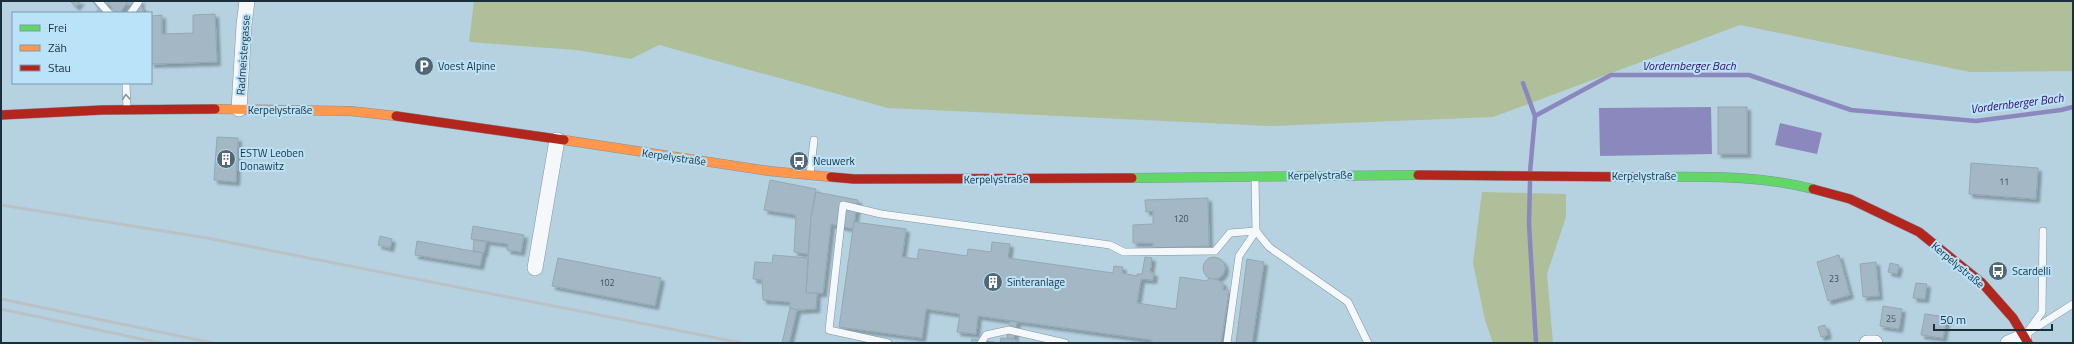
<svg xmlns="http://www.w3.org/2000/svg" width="2074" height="344" font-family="'Titillium Web',sans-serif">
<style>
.green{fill:#afbf99}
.water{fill:#8b88be}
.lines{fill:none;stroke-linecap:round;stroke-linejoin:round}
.stream{stroke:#8b88be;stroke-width:4.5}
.building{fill:#a3b8c4;stroke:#93a8b4;filter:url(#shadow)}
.lane-casing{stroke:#7f94a0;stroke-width:8}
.street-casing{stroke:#7f94a0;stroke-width:16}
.fast-casing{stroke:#7f94a0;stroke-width:10}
.slow-casing{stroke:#7f94a0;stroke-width:10}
.jam-casing{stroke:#7f94a0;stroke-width:10}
.lane{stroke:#f4f8fa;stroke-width:7}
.street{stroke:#f4f8fa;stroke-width:15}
.fast{stroke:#63d668;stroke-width:9}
.slow{stroke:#ff974d;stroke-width:9}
.jam{stroke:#b3261e;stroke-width:9}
.rail{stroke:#bac2c6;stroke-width:3}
.oneway{stroke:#88949a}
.labels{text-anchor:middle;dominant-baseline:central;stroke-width:4;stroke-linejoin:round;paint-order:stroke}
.number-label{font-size:9px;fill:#3e535e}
.street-label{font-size:11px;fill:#1b2f3a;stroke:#bae2f9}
.poi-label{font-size:11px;fill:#1b2f3a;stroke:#bae2f9;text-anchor:start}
.water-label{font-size:12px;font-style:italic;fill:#320f68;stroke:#bae2f9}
</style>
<defs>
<filter id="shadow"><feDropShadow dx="3.5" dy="3.5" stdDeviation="1" flood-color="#0004"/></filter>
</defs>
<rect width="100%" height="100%" fill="#b6d1e0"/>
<g class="green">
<polygon points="474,1 2073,1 2073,71 1970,72 1740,25 1493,117 1271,126 888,108 659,45 631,59 576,50 469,42"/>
<polygon points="1482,192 1566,194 1566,217 1547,274 1553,343 1493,343 1485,320 1473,263"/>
</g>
<g class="water">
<polygon points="1711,107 1712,154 1600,156 1599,108"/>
<polygon points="1780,123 1822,133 1817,154 1775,145"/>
</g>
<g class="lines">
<g class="stream">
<polyline points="1523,83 1535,116"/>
<polyline points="1530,172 1535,116 1611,75 1749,75 1851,110 1976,121 2061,110 2073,107"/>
<polyline points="1530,182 1529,224 1536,343"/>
</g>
</g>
<g class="building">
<polygon points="70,1 81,1 76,7"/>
<polygon points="92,1 107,1 109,5 96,5"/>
<polygon points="107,1 128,1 120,13 116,13"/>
<polygon points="128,1 142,1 140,3 126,4"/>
<polygon points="134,3 140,3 144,13 138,13"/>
<polygon points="100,5 105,5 100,13 96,13"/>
<polygon points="215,14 217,62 151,64 151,16 162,15 162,34 193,33 193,15"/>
<rect x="1718" y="107" width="29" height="47"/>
<polygon points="217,137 238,138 236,182 214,180"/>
<polygon points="1971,163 2038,168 2036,199 1969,194"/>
<polygon points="770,180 816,189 811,218 808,254 794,252 796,215 764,210"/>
<polygon points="816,192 858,200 853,229 831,224 823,293 806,293 811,218"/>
<polygon points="1208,198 1209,246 1153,248 1153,243 1133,243 1133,225 1153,224 1153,211 1146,212 1145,200"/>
<polygon points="854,222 906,229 902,257 917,259 919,249 967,256 968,249 991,252 992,242 1010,244 1008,258 1113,273 1114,266 1123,267 1122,273 1137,276 1137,274 1142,274 1145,257 1152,258 1150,272 1154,273 1153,280 1141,279 1137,303 1176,309 1180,277 1207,281 1209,278 1216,279 1223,283 1223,290 1229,290 1221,343 1152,343 1152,340 978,316 976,334 957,332 960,314 926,309 922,338 839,327"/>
<polygon points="473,226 524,235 521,252 507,250 508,244 471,239"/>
<polygon points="380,236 392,239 390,248 378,245"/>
<polygon points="474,240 486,242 484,253 473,251"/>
<polygon points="417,241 483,253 480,266 415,255"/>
<polygon points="773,255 808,258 806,293 817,293 816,309 797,310 790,308 790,302 763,300 762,280 753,279 755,262 772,263"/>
<polygon points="1839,255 1850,295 1828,301 1817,262"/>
<circle cx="1214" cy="268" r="11"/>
<polygon points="558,258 661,278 655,306 552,286"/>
<polygon points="1247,259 1264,262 1252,343 1236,343"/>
<polygon points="1876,262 1879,296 1863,297 1860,264"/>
<polygon points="1890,263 1899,265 1897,274 1888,272"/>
<polygon points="1916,283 1927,284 1925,299 1913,298"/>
<polygon points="1883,306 1902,309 1899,329 1880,326"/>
<polygon points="790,308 797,310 789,343 782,343"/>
<polygon points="1925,314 1947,317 1943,338 1921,335"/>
<polygon points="1010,321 1017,322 1014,339 1007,338"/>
<polygon points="1825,325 1828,335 1821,337 1818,327"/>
<polygon points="1001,338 1014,339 1018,341 1018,343 1000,343"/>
<polygon points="972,339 1000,343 971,343"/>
</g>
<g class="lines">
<defs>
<g id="lane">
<polyline points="98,1 109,13"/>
<polyline points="131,13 139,1"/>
<polyline points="126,83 127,108"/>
<polyline points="810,174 814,140"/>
<polyline points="1255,178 1256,231 1269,247 1348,302 1368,343"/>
<polyline points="2029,332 2073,304"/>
<polyline points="2026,334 2042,312 2043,231"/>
<polyline points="888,343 829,330 843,205 881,214 1110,245 1124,252 1215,251 1230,233 1256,231 1239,256 1227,343"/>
<polyline points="981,343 986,335 1009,330 1065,343"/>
</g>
<g id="street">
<polyline points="239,109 244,25 247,1"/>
<polyline points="535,268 557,140"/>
<polyline points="1867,343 1875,343"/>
<polyline points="2008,343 2024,336"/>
</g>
<g id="fast">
<path d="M1638,177C1697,177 1756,174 1813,189"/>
<polyline points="1132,178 1418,175"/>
</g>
<g id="slow">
<polyline points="215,109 350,111 396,116"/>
<polyline points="564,140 769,171 831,177"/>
</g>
<g id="jam">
<polyline points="1,115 102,110 215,109"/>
<polyline points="396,116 564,140"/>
<polyline points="1418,175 1638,177"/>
<polyline points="831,177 854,179 1132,178"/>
<polyline points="1813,189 1850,199 1919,232 1982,283 2013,318 2028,343"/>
</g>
</defs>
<use href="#lane" class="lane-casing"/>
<use href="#street" class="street-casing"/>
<use href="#fast" class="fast-casing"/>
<use href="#slow" class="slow-casing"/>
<use href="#jam" class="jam-casing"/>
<use href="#lane" class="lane"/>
<use href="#street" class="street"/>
<use href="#fast" class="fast"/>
<use href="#slow" class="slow"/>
<use href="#jam" class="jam"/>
<g class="rail">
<polyline points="1,205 207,238 742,343"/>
<polyline points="1,299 213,343"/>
<polyline points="1,309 160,343"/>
</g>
</g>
<defs><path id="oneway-chevron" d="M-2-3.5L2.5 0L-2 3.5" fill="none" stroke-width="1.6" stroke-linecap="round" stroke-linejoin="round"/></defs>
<use class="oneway" href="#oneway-chevron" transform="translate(126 97) rotate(-93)"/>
<defs>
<symbol id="parking-disc" viewBox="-11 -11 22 22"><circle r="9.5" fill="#516874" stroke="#bae2f9"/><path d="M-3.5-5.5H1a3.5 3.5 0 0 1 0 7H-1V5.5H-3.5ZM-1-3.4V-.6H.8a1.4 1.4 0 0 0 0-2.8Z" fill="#fff"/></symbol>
<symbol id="building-disc" viewBox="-11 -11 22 22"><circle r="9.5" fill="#516874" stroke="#bae2f9"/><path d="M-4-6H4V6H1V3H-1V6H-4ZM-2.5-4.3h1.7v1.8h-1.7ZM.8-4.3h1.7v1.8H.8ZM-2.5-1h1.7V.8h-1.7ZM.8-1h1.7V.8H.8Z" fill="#fff"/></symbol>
<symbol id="bus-disc" viewBox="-11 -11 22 22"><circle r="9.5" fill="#516874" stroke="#bae2f9"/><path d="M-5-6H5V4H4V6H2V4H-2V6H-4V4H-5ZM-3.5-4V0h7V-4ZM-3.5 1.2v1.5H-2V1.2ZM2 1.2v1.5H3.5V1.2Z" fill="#fff"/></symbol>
</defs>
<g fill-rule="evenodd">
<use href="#parking-disc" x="413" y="55" width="22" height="22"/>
<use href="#building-disc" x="215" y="148" width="22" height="22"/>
<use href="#bus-disc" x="788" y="150" width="22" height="22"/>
<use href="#bus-disc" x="1987" y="260" width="22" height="22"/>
<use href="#building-disc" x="982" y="271" width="22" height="22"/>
</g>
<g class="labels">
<g class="number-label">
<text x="2004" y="181">11</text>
<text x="1181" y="218">120</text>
<text x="1834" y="278">23</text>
<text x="607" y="282">102</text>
<text x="1891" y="318">25</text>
</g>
<g class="street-label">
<text transform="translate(243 55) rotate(-86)">Radmeistergasse</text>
<text x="280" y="110">Kerpelystraße</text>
<text transform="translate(674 157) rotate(8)">Kerpelystraße</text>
<text transform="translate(1320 175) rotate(-1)">Kerpelystraße</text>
<text x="1644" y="176">Kerpelystraße</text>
<text transform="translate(996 179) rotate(-1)">Kerpelystraße</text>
<text transform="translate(1958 265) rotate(40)">Kerpelystraße</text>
</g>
<g class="poi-label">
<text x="438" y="66">Voest Alpine</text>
<text x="240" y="153">ESTW Leoben<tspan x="240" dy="13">Donawitz</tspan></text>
<text x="813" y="161">Neuwerk</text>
<text x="2012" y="271">Scardelli</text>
<text x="1007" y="282">Sinteranlage</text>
</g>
<g class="water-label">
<text x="1689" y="65">Vordernberger Bach</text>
<text transform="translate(2017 103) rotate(-7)">Vordernberger Bach</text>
</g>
</g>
<rect width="2074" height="344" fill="none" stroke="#1b2f3a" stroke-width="4"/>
<rect x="12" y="12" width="140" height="72" fill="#bae2f9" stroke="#7a9aad"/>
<rect x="20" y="25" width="20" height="6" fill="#63d668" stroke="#7a9aad"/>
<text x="48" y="32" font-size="12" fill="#1b2f3a">Frei</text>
<rect x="20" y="45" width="20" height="6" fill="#ff974d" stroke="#7a9aad"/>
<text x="48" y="52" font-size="12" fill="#1b2f3a">Zäh</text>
<rect x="20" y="65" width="20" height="6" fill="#b3261e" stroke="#7a9aad"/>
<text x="48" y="72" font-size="12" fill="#1b2f3a">Stau</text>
<path d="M1934 324v6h118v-6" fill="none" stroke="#1b2f3a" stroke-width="2"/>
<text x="1940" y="324" font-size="12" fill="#1b2f3a" stroke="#bae2f9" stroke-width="3" paint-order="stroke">50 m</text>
</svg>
